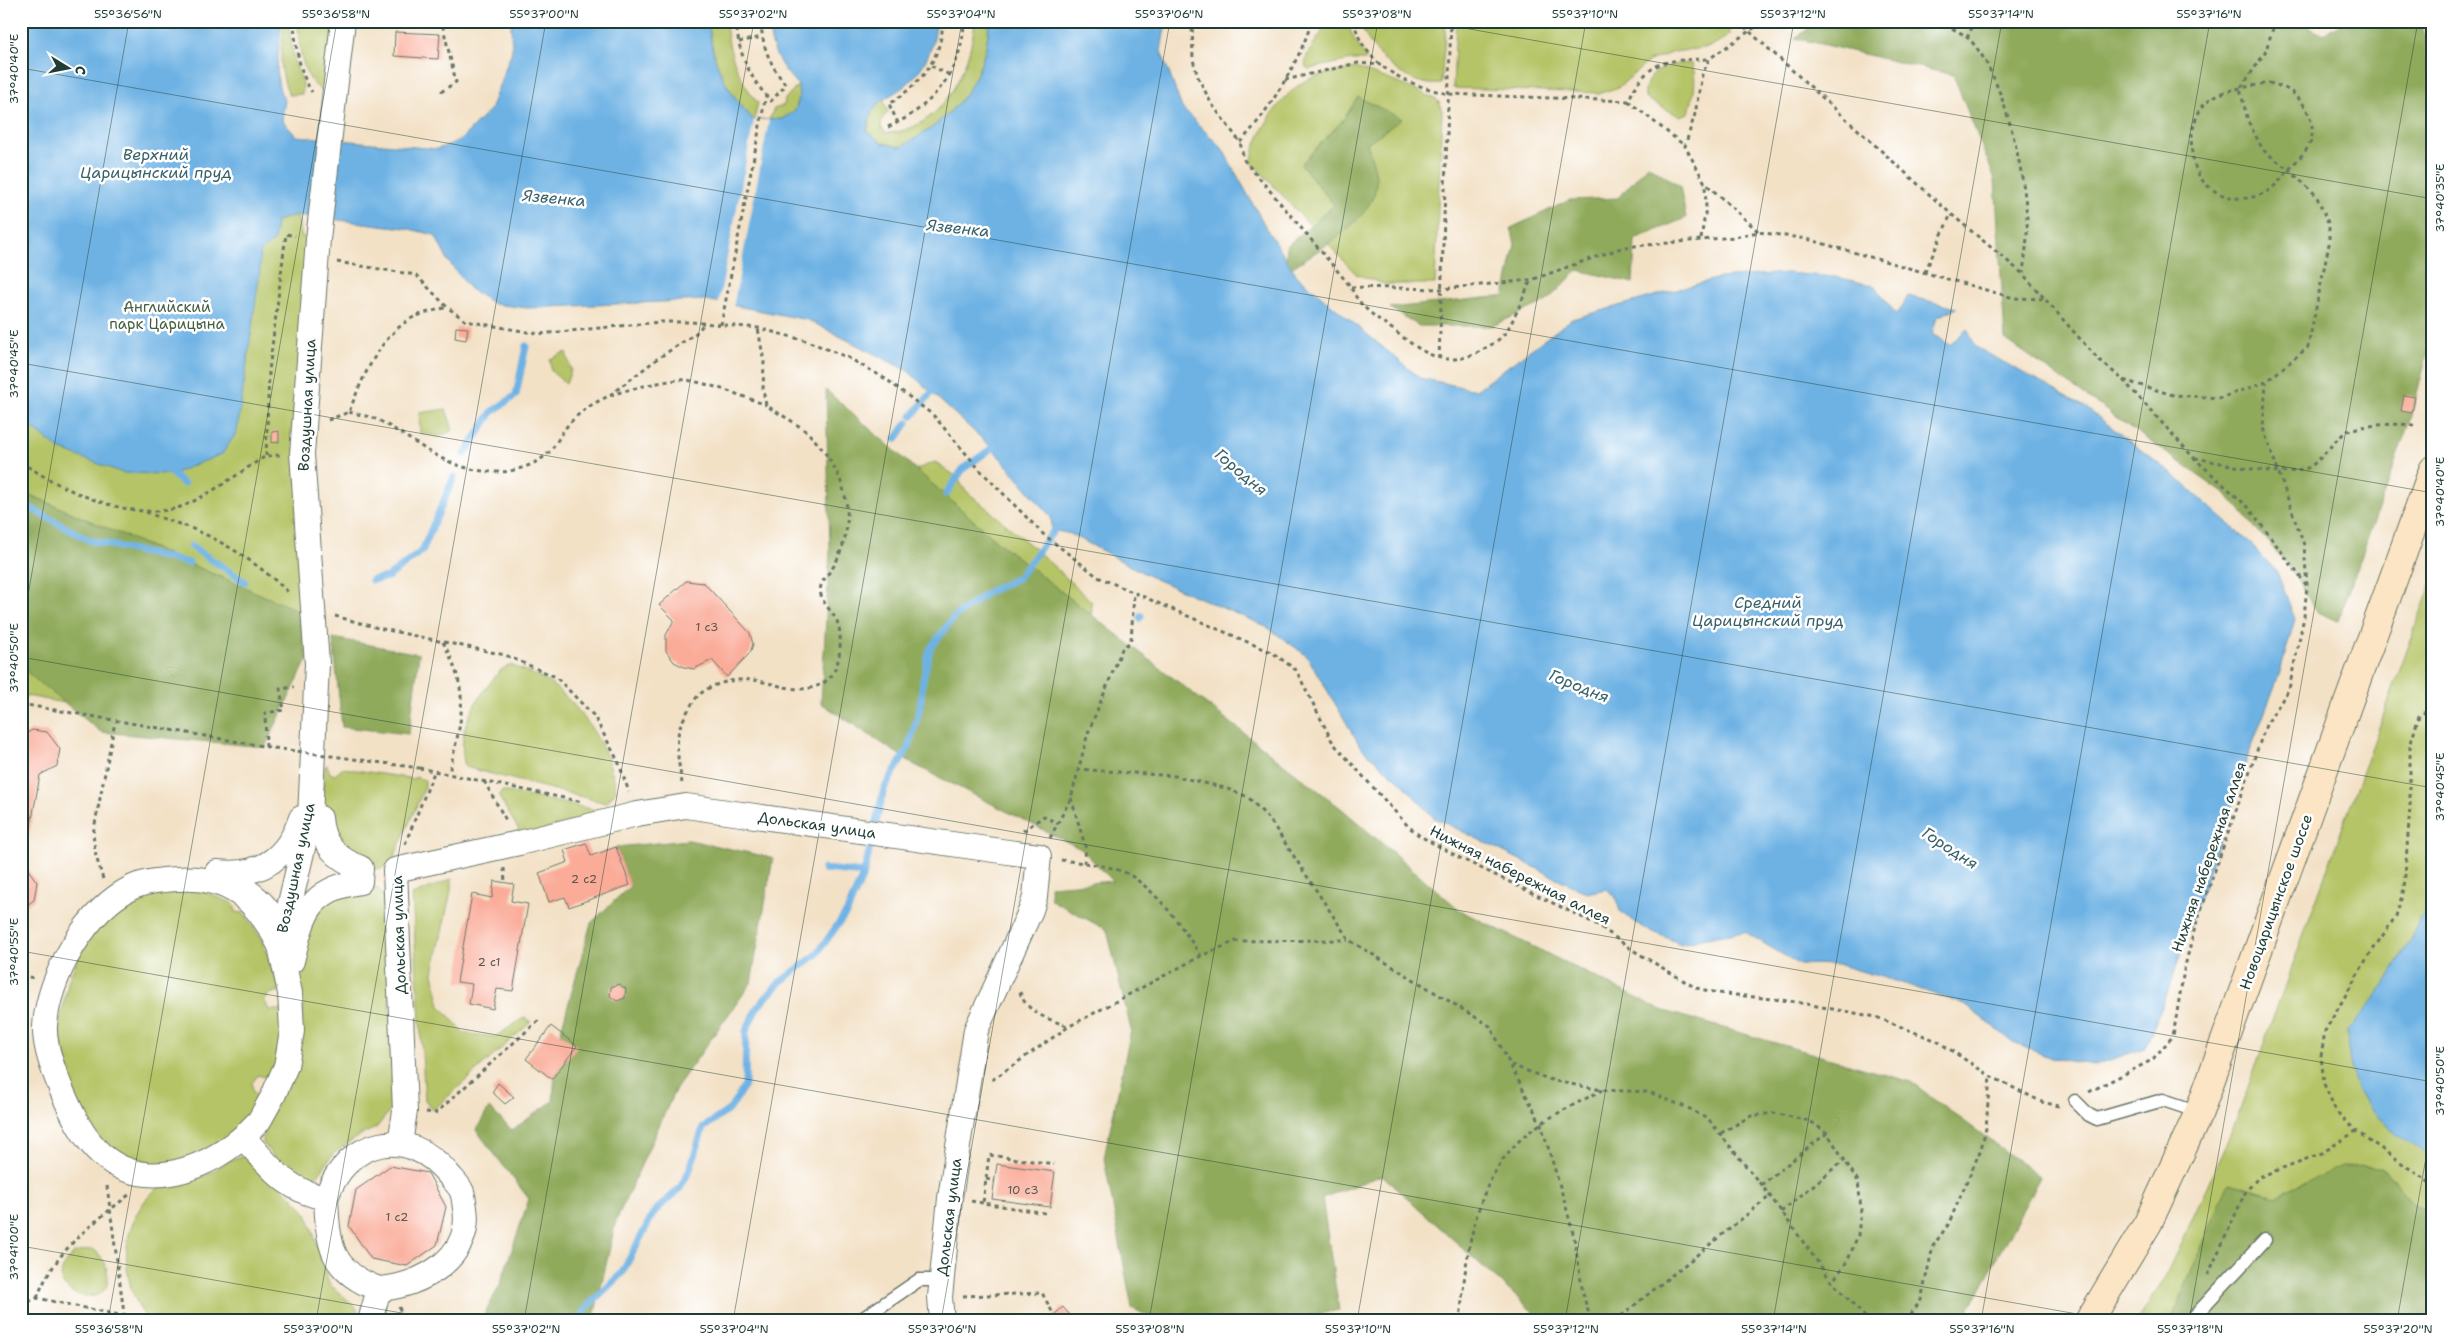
<svg xmlns="http://www.w3.org/2000/svg" width="2454" height="1342" font-family="'Shantell Sans',sans-serif">
<style>
.green{fill:#b5c466;stroke:#6a804d}
.forest{fill:#90aa5b;stroke:#587448}
.water{fill:#6eb2e4;stroke:#46788c}
.pier{fill:#f3e1c6}
.lines{fill:none;stroke-linecap:round;stroke-linejoin:round}
.stream{stroke:#6eb2e4;stroke-width:7}
.building{fill:#faac99}
.lane-casing{stroke:#697667;stroke-width:15}
.street-casing{stroke:#697667;stroke-width:26}
.secondary-casing{stroke:#697667;stroke-width:30}
.path{stroke:#697667;stroke-width:3;stroke-dasharray:4 4;stroke-linecap:butt}
.lane{stroke:#fff;stroke-width:12}
.street{stroke:#fff;stroke-width:24}
.secondary{stroke:#fce5c4;stroke-width:28}
.street-bridge-casing{stroke:#697667;stroke-width:26;stroke-linecap:butt}
.path-bridge{stroke:#697667;stroke-width:3;stroke-dasharray:4 4;stroke-linecap:butt}
.street-bridge{stroke:#fff;stroke-width:24}
.ticks{fill:none;stroke:#1f3d34;stroke-width:1;stroke-opacity:0.45}
.labels{text-anchor:middle;dominant-baseline:central;stroke-width:5;stroke-linejoin:round;paint-order:stroke}
.number-label{font-size:12px;fill:#56594d}
.park-label{font-size:15px;fill:#445f40;stroke:#fff}
.street-label{font-size:15px;fill:#1f3d34;stroke:#fff}
.water-label{font-size:16px;font-style:italic;fill:#376069;stroke:#fff}
.neatline{fill:none;stroke:#1f3d34;stroke-width:2}
.ticks-label{font-size:12px;text-anchor:middle;fill:#1f3d34}
</style>
<rect width="100%" height="100%" fill="#fff"/>
<filter id="ink" filterUnits="userSpaceOnUse"><feTurbulence type="fractalNoise" baseFrequency=".02" numOctaves="2"/><feDisplacementMap in="SourceGraphic" scale="10" xChannelSelector="R" yChannelSelector="G"/><feConvolveMatrix kernelMatrix="1 2 1 2 8 2 1 2 1" color-interpolation-filters="sRGB"/></filter>
<filter id="wash" filterUnits="userSpaceOnUse"><feTurbulence type="fractalNoise" baseFrequency=".0096" numOctaves="4" result="noise"/><feDisplacementMap in="SourceGraphic" scale="20" xChannelSelector="R" yChannelSelector="G"/><feGaussianBlur stdDeviation="1.12" result="paint"/><feColorMatrix in="noise" values="0 0 0 0 0 0 0 0 0 0 0 0 0 0 0 0 0 1.4 0 .05"/><feComposite in="paint" operator="in"/></filter>
<g filter="url(#wash)">
<rect width="100%" height="100%" fill="#f3e1c6"/>
<g class="green">
<path d="M285,21H288L294,61L303,83L302,94L289,95C277,65 281,51 285,21Z"/>
<path d="M298,21H336L328,92C302,88 298,43 298,21Z"/>
<path d="M709,21H726C728,53 738,78 758,103L754,120C727,93 710,60 709,21Z"/>
<path d="M975,21H989C987,82 951,121 900,147L882,143L867,131L871,113L883,99L888,112L882,119L881,127L886,133C942,131 970,70 975,21Z"/>
<path d="M1329,21H1349C1349,35 1359,47 1367,58L1365,60H1351L1308,69L1305,66L1307,55Z"/>
<path d="M1359,21H1446L1441,84C1406,88 1370,53 1359,21Z"/>
<polygon points="1456,21 1722,21 1729,28 1730,35 1710,47 1674,52 1649,61 1619,87 1601,93 1453,88"/>
<path d="M1682,63L1692,64C1698,81 1693,96 1689,113L1679,116L1645,98C1643,74 1662,67 1682,63Z"/>
<path d="M1355,68C1369,72 1431,94 1439,102C1439,103 1442,109 1442,110L1435,284H1384L1356,274L1252,163C1252,137 1285,89 1309,79C1323,73 1340,72 1355,68Z"/>
<polygon points="798,85 799,98 795,111 782,119 769,120 774,109 784,105 785,99"/>
<polygon points="21,126 297,215 302,237 318,239 305,399 316,657 294,664 256,738 21,695"/>
<polygon points="566,352 571,370 566,384 551,371 550,359"/>
<polygon points="446,409 453,430 439,437 420,433 419,413"/>
<polygon points="935,462 957,477 965,490 1034,548 1091,601 1093,622 915,484 917,469"/>
<polygon points="2433,579 2433,1321 2137,1321 2165,1278 2232,1131"/>
<path d="M511,665C525,671 543,677 555,687C586,713 611,752 616,791L606,803L465,767C457,734 470,707 491,682C497,674 501,668 511,665Z"/>
<path d="M327,765L330,773L335,775L343,768L414,779L415,777L425,780V787L391,864C381,870 372,870 361,868L320,818L325,766Z"/>
<polygon points="502,791 602,811 523,837 499,797"/>
<polygon points="452,879 452,886 433,973 440,1006 464,1033 495,1037 525,1017 531,1022 433,1110 425,1100 412,895"/>
<polygon points="370,885 378,889 385,897 393,1107 376,1128 360,1135 334,1153 318,1175 311,1180 302,1181 290,1178 263,1143 263,1132 302,1034 303,1005 298,972 292,961 311,906"/>
<polygon points="163,888 203,891 234,904 236,912 244,913 261,938 280,991 269,994 265,1001 269,1010 283,1010 281,1038 272,1079 258,1075 252,1083 253,1092 263,1099 250,1119 188,1164 152,1164 112,1149 92,1132 62,1067 59,1025 69,979 80,953 97,930 121,907 143,893"/>
<path d="M240,1157H248L264,1169L299,1204L308,1216L329,1284L355,1306L362,1321H149C119,1286 118,1225 153,1192C167,1179 191,1182 207,1174C219,1169 227,1159 240,1157Z"/>
<path d="M93,1249C101,1255 105,1261 107,1271C116,1312 50,1298 63,1268C65,1263 71,1257 74,1253Z"/>
</g>
<g class="forest">
<polygon points="1855,21 2296,21 2323,34 2347,21 2418,21 2433,51 2433,334 2409,423 2338,621 2316,611 2290,568 2229,497 2005,339 1995,179 1953,75 1795,38 1812,26"/>
<path d="M1358,97L1402,119L1367,143C1370,154 1375,166 1376,177C1381,218 1314,252 1285,272L1287,246L1334,205L1301,164L1343,120Z"/>
<polygon points="1648,165 1680,186 1686,218 1635,239 1633,283 1578,270 1547,301 1492,326 1419,326 1390,308 1504,296 1515,244 1511,228 1570,200 1618,198"/>
<polygon points="826,390 999,543 1342,809 1461,911 1661,1010 1911,1082 2040,1177 1963,1321 1543,1321 1382,1175 1322,1198 1339,1310 1285,1321 1158,1321 1132,1308 1104,1158 1131,1030 1107,930 1051,900 1050,886 1113,881 1081,849 915,765 821,703 830,550"/>
<polygon points="21,491 297,610 307,660 265,747 101,732 29,674 21,664"/>
<polygon points="333,638 419,654 409,734 342,727"/>
<polygon points="689,840 773,858 751,983 676,1088 616,1221 593,1321 481,1321 500,1285 529,1199 476,1130 489,1108 512,1130 553,1101 557,1045 591,923 630,886 616,847"/>
<polygon points="2343,1166 2382,1167 2413,1204 2433,1211 2433,1321 2170,1321 2229,1183 2276,1196"/>
</g>
<g class="water">
<path d="M21,21H282C280,43 271,83 285,100L282,120L296,136L437,149L459,141L490,110L512,51L511,21H709C710,60 727,93 754,120L782,119L795,111L799,98L798,85C779,66 770,48 768,21H936C936,47 921,76 899,90C888,97 879,101 872,112C869,117 869,125 867,131L882,143L900,147C951,121 987,82 989,21H1166L1161,51L1182,108L1222,148L1269,233L1298,277L1420,378L1476,390L1572,319L1719,278L1786,273L1836,277L1873,285L1897,315L1908,296L1957,308L1937,317L1932,334L1950,345L1967,329L1976,347L2085,407L2176,477L2249,542L2277,572L2295,619L2279,675L2250,751L2168,991L2145,1048L2095,1065L2051,1058L2013,1042L1965,1005L1905,984L1840,965L1798,964L1745,932L1716,936L1681,944L1642,927L1620,911L1615,896L1606,889L1587,893L1433,817L1401,782L1362,749L1307,656L1267,627L1153,578L1071,534L1052,530L1051,517L991,447L908,371L808,320L706,300L528,308L494,304L470,289L448,261L435,235L405,228L297,215L276,221L274,241L260,252V271L237,432L222,454L172,474L123,473L59,449L21,419Z"/>
<path d="M2433,892V1159C2376,1118 2349,1106 2347,1030C2383,996 2413,937 2433,892Z"/>
</g>
<polygon class="pier" points="754,120 769,120 733,308 718,305"/>
<g class="lines">
<g class="stream">
<polyline points="912,416 932,392"/>
<polyline points="896,439 907,423"/>
<polyline points="465,454 492,412 516,395 526,346"/>
<polyline points="172,474 184,484"/>
<polyline points="946,494 963,469 999,443"/>
<polyline points="21,503 89,540 189,563"/>
<polyline points="191,546 245,582"/>
<polyline points="372,580 388,577 422,551 454,477"/>
<polyline points="1140,618 1141,616"/>
<polyline points="824,869 864,873"/>
<polyline points="580,1321 585,1309 622,1273 654,1212 680,1188 690,1169 703,1128 730,1109 745,1085 746,1031 757,1008 780,982 816,955 847,912 864,873 884,789 909,747 920,708 923,680 930,649 954,617 990,591 1018,578 1058,525"/>
</g>
</g>
<g id="blocks">
<g class="building">
<polygon points="395,32 440,34 438,59 394,56"/>
<polygon points="456,327 468,328 466,340 455,338"/>
<polygon points="2404,395 2415,397 2412,413 2401,411"/>
<polygon points="279,431 279,442 272,443 272,432"/>
<polygon points="686,581 704,583 750,633 753,644 750,653 727,677 712,660 694,669 684,667 674,662 666,651 666,635 674,620 659,605"/>
<polygon points="32,730 47,732 60,749 57,766 40,775 24,864 37,882 34,900 21,909 21,737"/>
<polygon points="586,843 591,856 616,847 630,885 569,907 565,897 549,902 539,873 568,862 564,850"/>
<polygon points="494,881 514,884 511,901 528,904 513,991 497,989 493,1009 469,1004 472,984 457,982 472,894 492,898"/>
<polygon points="619,984 626,989 625,998 617,1001 610,996 611,987"/>
<polygon points="551,1026 577,1046 552,1079 526,1059"/>
<polygon points="498,1083 514,1097 505,1104 492,1092"/>
<polygon points="997,1164 1055,1172 1050,1207 992,1199"/>
<polygon points="390,1166 428,1173 446,1207 437,1245 407,1266 371,1259 349,1226 356,1190"/>
<polygon points="1063,1307 1075,1321 1048,1321 1054,1315"/>
</g>
</g>
</g>
<g filter="url(#ink)">
<use href="#blocks" fill-opacity="0" stroke="#697667" stroke-width="1"/>
<g class="lines">
<defs>
<g id="lane">
<polyline points="2075,1101 2089,1115 2097,1119 2163,1100 2199,1112"/>
<polyline points="859,1321 919,1280 941,1280"/>
<polyline points="2190,1321 2265,1240"/>
</g>
<g id="street">
<path d="M343,21L318,239L302,454L317,664L310,818L280,946L290,993L292,1031L286,1066L273,1096L259,1121L243,1137C270,1166 285,1191 326,1198C328,1244 330,1272 379,1289L370,1321"/>
<path d="M301,818H320C322,845 337,859 361,868L360,882C308,889 303,916 292,961C272,908 266,900 217,872C260,877 287,859 301,818Z"/>
<path d="M243,1137C205,1169 146,1193 102,1155C83,1138 72,1114 62,1091C54,1072 44,1047 45,1026C48,976 87,909 133,887C147,881 162,880 177,879C230,875 258,902 280,946"/>
<polyline points="400,1143 405,1111 395,870 519,843 637,814 686,806 741,814"/>
<path d="M326,1198C347,1138 408,1124 449,1175C453,1180 458,1184 461,1190C464,1195 464,1203 465,1208C473,1257 422,1286 379,1289"/>
<polyline points="942,1321 940,1297 950,1198 976,1030 1031,910 1035,897 1039,856 1015,853"/>
</g>
<polyline id="secondary" points="2089,1321 2148,1223 2199,1112 2433,470"/>
</defs>
<use href="#lane" class="lane-casing"/>
<use href="#street" class="street-casing"/>
<use href="#secondary" class="secondary-casing"/>
<g class="path">
<path d="M294,21C295,44 299,73 312,92"/>
<polyline points="428,21 442,22"/>
<path d="M737,21C736,51 751,80 771,101L786,85C770,65 762,47 761,21"/>
<path d="M1192,21L1193,60L1198,77L1211,103L1240,142L1244,160L1351,287C1360,309 1377,317 1396,332C1424,354 1447,370 1482,350C1491,345 1500,340 1506,332C1516,316 1523,297 1531,280"/>
<path d="M1353,21C1356,28 1358,37 1362,43C1380,74 1415,86 1448,94L1628,101C1648,59 1666,60 1709,59"/>
<polyline points="1738,21 1951,214 2023,274 2096,357 2123,380 2173,395 2220,398 2266,382 2308,347 2329,244 2329,225 2316,195 2289,170 2263,150 2248,121 2240,89 2265,53 2274,25 2273,21"/>
<path d="M1938,21C1947,27 1960,31 1968,38C2003,71 2025,173 2027,220C2028,238 2025,256 2023,273"/>
<polyline points="2274,25 2304,28 2318,21"/>
<polyline points="1967,38 1975,21"/>
<polyline points="739,42 762,37"/>
<polyline points="931,66 950,75"/>
<polyline points="1285,80 1358,63 1381,65"/>
<path d="M2269,83C2276,85 2284,87 2290,91C2307,102 2319,129 2308,147C2304,154 2298,159 2293,165C2286,173 2276,187 2266,192C2248,202 2225,200 2209,187C2184,168 2186,113 2213,97C2227,89 2253,86 2269,83Z"/>
<polyline points="441,92 456,82 442,23"/>
<polyline points="1628,101 1685,146"/>
<path d="M898,123L889,104C921,83 941,61 943,21"/>
<path d="M888,127C932,108 963,70 964,21"/>
<path d="M1240,142C1264,119 1305,53 1311,21"/>
<polyline points="1758,231 1705,183 1685,146 1695,114 1702,75 1709,59 1764,21"/>
<polyline points="1701,239 1706,208 1705,183"/>
<polyline points="337,262 416,275 447,307 466,321 539,334 660,322 691,322 758,328 807,341 847,357 886,379 933,415 980,470 1043,534 1098,577 1273,653 1296,670 1333,743 1408,826 1420,836 1462,859 1598,925 1631,949 1696,988 1718,993 1790,1001 1876,1017 1937,1041 1990,1076 2042,1102 2059,1106"/>
<polyline points="1925,272 1951,214"/>
<polyline points="1351,287 1441,289 1531,280 1624,247 1734,237 1758,232 1807,239 2014,298 2044,299"/>
<polyline points="721,325 766,95"/>
<polyline points="1439,359 1451,21"/>
<polyline points="2123,380 2194,458 2248,507 2307,586"/>
<polyline points="610,395 657,359 695,334 704,324"/>
<path d="M349,412C359,415 372,416 382,422C423,445 449,473 501,472C519,471 544,462 554,446C559,439 563,430 569,424C579,412 595,402 609,396C624,390 672,378 687,380C714,385 740,395 766,405"/>
<path d="M328,420L349,412C362,379 377,342 407,321C417,314 434,311 447,307"/>
<polyline points="266,456 269,371 286,234 295,236"/>
<path d="M2195,458C2226,463 2275,478 2305,469C2320,464 2334,438 2348,431C2359,425 2405,422 2416,426"/>
<path d="M21,462C62,490 138,527 188,504C215,491 240,472 266,456L280,455"/>
<path d="M146,512C162,519 178,523 193,529C229,544 262,567 289,593"/>
<polyline points="335,616 378,628 505,655 556,677 594,716 618,761 629,792"/>
<path d="M443,642C471,695 462,717 449,773"/>
<polyline points="21,704 274,748"/>
<polyline points="2433,707 2419,716 2410,746 2410,807 2404,889 2396,916 2366,960 2325,1031 2321,1056 2324,1084 2336,1111 2356,1131 2433,1185"/>
<polyline points="266,747 265,713 284,710 280,689 294,687"/>
<polyline points="419,768 583,802"/>
<polyline points="1077,769 1175,776 1225,788 1248,797 1270,820 1349,940 1490,1026 1541,1124 1565,1203 1574,1237 1583,1294 1591,1321"/>
<polyline points="484,781 507,822"/>
<path d="M682,783C679,765 674,741 681,724C685,716 693,700 699,695C712,683 736,678 753,680C777,683 803,698 826,681C840,672 843,640 838,624C835,614 824,606 821,595C817,582 831,573 836,562C859,516 845,471 810,435C798,423 780,415 766,405L763,390L764,362L758,328"/>
<polyline points="1071,798 1086,849 1084,863"/>
<polyline points="1023,831 1044,816 1058,824"/>
<polyline points="1050,838 1071,798 1088,733 1122,649 1131,641 1134,594"/>
<polyline points="405,844 435,770"/>
<path d="M1061,860C1082,863 1116,865 1133,877C1162,897 1182,927 1201,956"/>
<polyline points="504,868 505,883"/>
<polyline points="103,879 96,856 93,834 115,722"/>
<polyline points="21,975 34,978"/>
<path d="M1020,992C1026,1013 1049,1019 1067,1026"/>
<polyline points="1511,1065 1554,1081 1602,1090 1649,1092 1690,1109 1709,1120 1770,1196 1832,1282 1869,1321"/>
<polyline points="992,1080 1068,1027 1201,956 1236,941 1348,940"/>
<polyline points="2089,1092 2152,1060 2173,1036 2184,970 2195,927 2266,725 2289,689 2304,617 2307,586 2304,545 2263,428 2266,382"/>
<polyline points="426,1112 436,1113 540,1019"/>
<polyline points="1721,1133 1751,1116 1773,1113 1810,1121 1827,1133 1858,1181 1861,1209 1858,1235 1848,1260 1832,1282"/>
<polyline points="986,1179 995,1181"/>
<polyline points="1761,1185 1827,1133"/>
<polyline points="107,1186 125,1321"/>
<polyline points="971,1201 983,1203"/>
<polyline points="1781,1212 1845,1159"/>
<polyline points="1045,1213 983,1203 989,1155 1054,1164"/>
<polyline points="2208,1275 2246,1191 2259,1177 2322,1153 2356,1131"/>
<polyline points="963,1296 1042,1293 1054,1315"/>
<path d="M37,1298C55,1250 91,1225 130,1194"/>
<polyline points="21,1305 37,1298 124,1316"/>
<polyline points="399,1307 404,1321"/>
<path d="M1460,1321C1466,1258 1472,1186 1520,1140C1543,1118 1575,1105 1602,1090"/>
<polyline points="1615,1321 1770,1196"/>
<polyline points="1906,1321 1921,1300 1933,1246 1948,1225 1981,1149 1986,1128 1990,1076"/>
</g>
<use href="#lane" class="lane"/>
<use href="#street" class="street"/>
<use href="#secondary" class="secondary"/>
<defs>
<polyline id="street-bridge" points="741,814 1015,853"/>
</defs>
<use href="#street-bridge" class="street-bridge-casing"/>
<polyline class="path-bridge" points="274,748 419,768"/>
<use href="#street-bridge" class="street-bridge"/>
</g>
</g>
<path class="ticks" d="M1424,21L2433,199M21,68L2433,493M21,363L2433,788M21,635L129,21M21,657L2433,1082M21,951L2117,1321M21,1246L447,1321M108,1321L337,21M316,1321L546,21M524,1321L754,21M733,1321L962,21M941,1321L1170,21M1149,1321L1378,21M1357,1321L1586,21M1565,1321L1794,21M1773,1321L2002,21M1981,1321L2210,21M2189,1321L2418,21M2397,1321L2433,1118"/>
<g class="labels">
<g class="number-label">
<text x="707" y="627">1 с3</text>
<text x="584" y="879">2 с2</text>
<text x="489" y="962">2 с1</text>
<text x="1023" y="1190">10 с3</text>
<text x="397" y="1217">1 с2</text>
</g>
<g class="park-label">
<text x="167" y="307">Английский<tspan x="167" dy="17">парк Царицына</tspan></text>
</g>
<g class="street-label">
<text transform="translate(307 405) rotate(-87)">Воздушная улица</text>
<text transform="translate(817 825) rotate(8)">Дольская улица</text>
<text transform="translate(2209 857) rotate(-71)">Нижняя набережная аллея</text>
<text transform="translate(296 868) rotate(-78)">Воздушная улица</text>
<text transform="translate(1520 875) rotate(27)">Нижняя набережная аллея</text>
<text transform="translate(2276 902) rotate(-70)">Новоцарицынское шоссе</text>
<text transform="translate(399 935) rotate(-92)">Дольская улица</text>
<text transform="translate(949 1217) rotate(-83)">Дольская улица</text>
</g>
<g class="water-label">
<text x="156" y="154">Верхний<tspan x="156" dy="18">Царицынский пруд</tspan></text>
<text transform="translate(554 198) rotate(5)">Язвенка</text>
<text transform="translate(958 228) rotate(6)">Язвенка</text>
<text transform="translate(1241 472) rotate(40)">Городня</text>
<text x="1768" y="602">Средний<tspan x="1768" dy="18">Царицынский пруд</tspan></text>
<text transform="translate(1579 686) rotate(22)">Городня</text>
<text transform="translate(1950 848) rotate(33)">Городня</text>
</g>
</g>
<rect width="2454" height="1342" fill="none" stroke="#fff" stroke-width="55"/>
<g transform="translate(68 68) rotate(100)" stroke="#ffffff" stroke-width="4" paint-order="stroke">
<path d="M0-4L9 19L0 12L-9 19Z" fill="#1f3d34"/>
<text y="-8" font-size="14" font-weight="bold" text-anchor="middle" fill="#1f3d34">С</text>
</g>
<rect x="28" y="28" width="2398" height="1286" class="neatline"/>
<g class="ticks-label">
<text x="128" y="18">55°36'56"N</text>
<text x="336" y="18">55°36'58"N</text>
<text x="544" y="18">55°37'00"N</text>
<text x="753" y="18">55°37'02"N</text>
<text x="961" y="18">55°37'04"N</text>
<text x="1169" y="18">55°37'06"N</text>
<text x="1377" y="18">55°37'08"N</text>
<text x="1585" y="18">55°37'10"N</text>
<text x="1793" y="18">55°37'12"N</text>
<text x="2001" y="18">55°37'14"N</text>
<text x="2209" y="18">55°37'16"N</text>
<text transform="translate(14 69) rotate(-90)" y="4">37°40'40"E</text>
<text transform="translate(2440 198) rotate(-90)" y="4">37°40'35"E</text>
<text transform="translate(14 364) rotate(-90)" y="4">37°40'45"E</text>
<text transform="translate(2440 492) rotate(-90)" y="4">37°40'40"E</text>
<text transform="translate(14 658) rotate(-90)" y="4">37°40'50"E</text>
<text transform="translate(2440 787) rotate(-90)" y="4">37°40'45"E</text>
<text transform="translate(14 952) rotate(-90)" y="4">37°40'55"E</text>
<text transform="translate(2440 1081) rotate(-90)" y="4">37°40'50"E</text>
<text transform="translate(14 1247) rotate(-90)" y="4">37°41'00"E</text>
<text x="109" y="1333">55°36'58"N</text>
<text x="318" y="1333">55°37'00"N</text>
<text x="526" y="1333">55°37'02"N</text>
<text x="734" y="1333">55°37'04"N</text>
<text x="942" y="1333">55°37'06"N</text>
<text x="1150" y="1333">55°37'08"N</text>
<text x="1358" y="1333">55°37'10"N</text>
<text x="1566" y="1333">55°37'12"N</text>
<text x="1774" y="1333">55°37'14"N</text>
<text x="1982" y="1333">55°37'16"N</text>
<text x="2190" y="1333">55°37'18"N</text>
<text x="2398" y="1333">55°37'20"N</text>
</g>
</svg>
